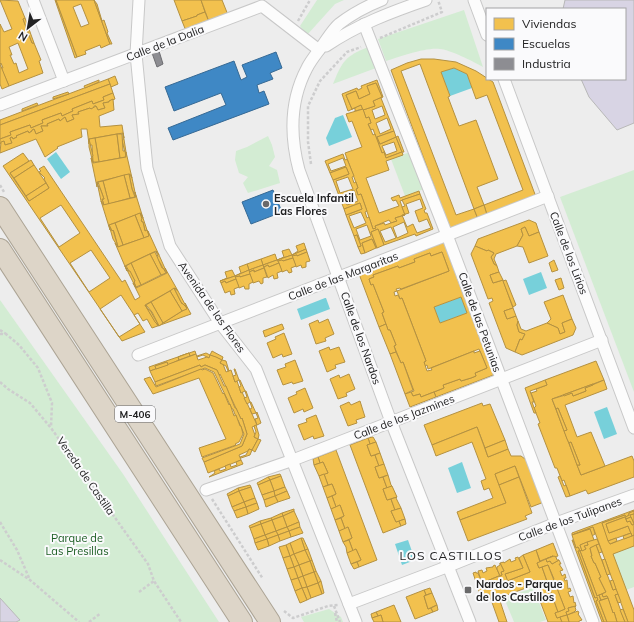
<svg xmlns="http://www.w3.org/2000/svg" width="634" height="622" font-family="Mulish,sans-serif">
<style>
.green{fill:#d3ecd3}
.water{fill:#77d0da}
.homes{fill:#f2c14e;stroke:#b49141;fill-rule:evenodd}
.schools{fill:#3f88c5;stroke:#366994}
.industry{fill:#8d8d92;stroke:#6d6d71}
.building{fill:#d8d4e4;stroke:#b8b8b8}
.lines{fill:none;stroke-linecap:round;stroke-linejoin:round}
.street-casing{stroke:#c8c8c8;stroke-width:13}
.highway-casing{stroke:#aca495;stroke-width:22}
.path{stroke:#cdcdce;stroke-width:2.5;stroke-dasharray:3 2;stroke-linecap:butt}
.street{stroke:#fcfcfc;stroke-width:11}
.highway{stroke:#ddd5c8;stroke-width:20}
.poi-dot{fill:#69696a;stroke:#fafafc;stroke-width:1.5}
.labels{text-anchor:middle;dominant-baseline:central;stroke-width:4;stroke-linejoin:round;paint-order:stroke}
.shield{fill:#fafafc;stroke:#636364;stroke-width:1}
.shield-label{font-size:10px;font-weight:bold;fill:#222223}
.street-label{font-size:11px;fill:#222223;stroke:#fafafc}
.poi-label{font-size:11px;font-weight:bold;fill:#222223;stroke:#fafafc;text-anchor:start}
.park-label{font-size:11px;fill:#1c5e23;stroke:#fafafc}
.neighbourhood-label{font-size:12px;letter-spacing:1px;fill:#222223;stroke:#fafafc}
</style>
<rect width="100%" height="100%" fill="#ededed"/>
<g class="green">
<polygon points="317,0 344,0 335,4 307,35 300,26"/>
<path d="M464,10L483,67C472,61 451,50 440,49C426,47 399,57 386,61L378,39Z"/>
<path d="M368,47L376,68L333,84C342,61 346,56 368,47Z"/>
<polygon points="268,136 272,145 275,157 269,166 277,170 280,183 248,193 243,183 248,177 239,173 235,160 236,151 247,147"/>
<polygon points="410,152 424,189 405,196 391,159"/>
<polygon points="634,170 634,392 560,197"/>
<polygon points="0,300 123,474 219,622 0,622"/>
<polygon points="634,545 634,587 626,590 612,553"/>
<polygon points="533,588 546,620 540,622 514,622 504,598"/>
<polygon points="329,609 341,617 343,622 304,622 301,617"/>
</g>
<g class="water">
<polygon points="454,68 467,74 472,88 450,96 441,72"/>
<polygon points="343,115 352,137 329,146 326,138 335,118"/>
<polygon points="56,152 70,172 61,179 47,159"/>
<polygon points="541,272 547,288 529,295 523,279"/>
<polygon points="461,297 467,313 440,323 434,307"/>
<polygon points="325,298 326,298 330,309 301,320 297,309"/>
<polygon points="607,407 617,434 604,439 594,412"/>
<polygon points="462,462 471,488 457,493 448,468"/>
<polygon points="408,540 415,560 402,565 395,544"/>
</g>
<g class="homes">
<path d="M0,0L18,1L25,18L23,19L32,43H34L41,60L39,61L43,73L9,86L1,68H3L1,63L0,64V24L4,32L12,29ZM18,43L28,69L19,73L16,63L14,64L10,55H12L9,47Z"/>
<polygon points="55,0 56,0 77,57 75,58"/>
<path d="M56,0H94L110,44L101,48L100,45L85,51L86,54L77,57ZM81,4L89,24L81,27L73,7Z"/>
<polygon points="94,0 97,4 102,21 104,20 108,32 107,33 112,44 110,44"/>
<polygon points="174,0 201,0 205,12 197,15 197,16 182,21"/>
<polygon points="201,0 222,0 228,15 209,22"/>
<polygon points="205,12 209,22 186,31 182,21 197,16 197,15"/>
<polygon points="25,18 34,43 32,43 23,19"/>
<path d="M421,59H434L456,62L476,71L493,82L536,197L487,215L484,205L474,209L478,219L450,229L391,70L407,63ZM420,64L474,209L456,215L401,71ZM454,68L467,74L476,99L487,95L523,190L484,205L477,187L498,179L476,120L459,126L448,97L450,96L441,72Z"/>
<polygon points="0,64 9,86 2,89 0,84"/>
<polygon points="115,76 118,84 111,87 108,79"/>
<polygon points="108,79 110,84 0,125 0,120"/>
<polygon points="99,80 99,82 85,88 84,86"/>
<path d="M377,80L383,97L381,98L394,131L377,137L380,144L396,137L402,152L386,158L384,152L382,153L373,129L371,130L368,124L371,123L369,117L366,118L363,110L375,106L373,101L382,97L376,83L367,86L370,94L359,99L356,91L346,95L352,109L361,105L363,109L355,111V108L348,111L342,94L357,88L358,90L362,88L361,86ZM382,106L385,115L375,119L372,110ZM387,118L391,129L380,134L376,123ZM394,142L397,151L386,155L382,146Z"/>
<polygon points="376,83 382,97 373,101 375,106 363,110 361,105 352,109 346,95 356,91 359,99 370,94 367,86"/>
<polygon points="110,84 113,93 103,97 104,100 93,104 92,101 72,109 73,111 62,116 61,113 42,120 43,123 31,128 30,125 10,132 11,135 0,139 0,125"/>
<polygon points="68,92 69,94 53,99 53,97"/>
<polygon points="113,93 115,99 109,101 109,102 103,103 105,108 98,110 96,106 94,106 94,108 91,109 90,108 78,112 79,114 72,115 74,119 67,122 65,117 60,121 59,119 47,124 48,126 41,126 43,131 36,134 34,129 29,133 28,131 16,136 17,137 13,139 12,137 10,138 12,143 5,145 4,141 0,144 0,139 11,135 10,132 30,125 31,128 43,123 42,120 61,113 62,116 73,111 72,109 92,101 93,104 104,100 103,97"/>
<polygon points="113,99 114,110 99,116 100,127 122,125 124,138 123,133 89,139 89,144 87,129 81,129 82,137 57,147 58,148 45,157 36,139 0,153 1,142 4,141 5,145 12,143 10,138 12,137 13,139 17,137 16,136 28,131 29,133 32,131 32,130 34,129 36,134 43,131 41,126 48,126 47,124 59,119 60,121 65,117 67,122 74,119 72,115 79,114 78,112 90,108 91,109 96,106 98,110 105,108 103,103 109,102 109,101"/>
<polygon points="37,103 38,105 22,111 22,109"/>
<polygon points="363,109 366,118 369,117 371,123 368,124 373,135 375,134 382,153 384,152 386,158 402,152 403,155 386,161 389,170 366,178 379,213 399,206 396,200 393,201 391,198 399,195 400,198 419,191 420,194 400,201 405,215 395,218 397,221 391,223 389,220 375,226 376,228 373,229 361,194 358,195 356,189 358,188 345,153 362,147 352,121 349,122 346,114"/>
<polygon points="394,131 396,137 380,144 377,137"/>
<polygon points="123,133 126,152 126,157 122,140 123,140"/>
<polygon points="117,134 120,158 99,162 95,138"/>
<polygon points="117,134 122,134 123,151 125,151 126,157 120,158"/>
<polygon points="398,136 404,152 402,152 396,137"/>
<polygon points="95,138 99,162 93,162 92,145 90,145 89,139"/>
<polygon points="89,139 93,156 92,157 93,163 89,147"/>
<polygon points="126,152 132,178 130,174 97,182 97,187 91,158 93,163 126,157"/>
<path d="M23,153L29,161L10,173L29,201L49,188L44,179L45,178L39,172L41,171L39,169L44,166L122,282L125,280L135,300L140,297L133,283L136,288L167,273L165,268L178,291L175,288L145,305L158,326L187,308L185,303L191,314L152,328L147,319L143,321L138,313L134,315L145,332L122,341L3,166ZM61,205L80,233L59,247L40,218ZM91,250L110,278L89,292L70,263ZM121,295L140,324L119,337L100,309Z"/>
<path d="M343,154L345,160L347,159L354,176L352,177L354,183L356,182L358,188L356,189L358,195L361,194L367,211L365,212L367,218L369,217L373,229L376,228L375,226L384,223L385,225L397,221L395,218L405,215L402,207L405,206L402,200L420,194L426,209L424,210L425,213H427L433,229L416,236L415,234L384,245L378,229L371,232L377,248H376L372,239L362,243L365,253L361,254L358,247L361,246L357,235L354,236L346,215L362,209L360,203L344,209L333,180L349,174L346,167L330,173L325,161ZM343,158L346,166L331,171L328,164ZM348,177L353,189L340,193L336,181ZM354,190L358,201L347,205L342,195ZM420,199L423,208L415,211L419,222L427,219L431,228L417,233L413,224L407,227L402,215L409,213L406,204ZM361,212L366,223L354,228L349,216ZM404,222L408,233L397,238L393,227ZM367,225L371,236L360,240L356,229ZM391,227L396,238L385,242L380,231Z"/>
<polygon points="31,160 34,165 14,178 10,173"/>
<polygon points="34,165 46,183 26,196 14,178"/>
<polygon points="346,167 349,174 333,180 330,173"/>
<polygon points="129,174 132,178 136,197 132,189"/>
<polygon points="129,174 132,189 135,197 130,198 124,175"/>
<polygon points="124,175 130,198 109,204 103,181"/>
<polygon points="103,181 109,204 104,205 102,199 104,199 98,182"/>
<polygon points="97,182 99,188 100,188 104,199 102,199 104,205 101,201"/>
<polygon points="46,183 49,188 29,201 26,196"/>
<polygon points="135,192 143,218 141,213 109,225 110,230 101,201 103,205 136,197"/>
<polygon points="360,203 362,209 346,215 344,209"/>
<polygon points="484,205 487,215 478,219 474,209"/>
<polygon points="140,213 143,218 149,236 147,230 145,231 143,222 142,222 141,220 142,219"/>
<polygon points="140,213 142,219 141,220 142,222 143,222 145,231 147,230 149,236 144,238 135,215"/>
<polygon points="135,215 144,238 123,245 115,223"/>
<polygon points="529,220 536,223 539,232 529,236 525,227 521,229 523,235 517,246 496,254 494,259 497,266 494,264 491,257 494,253 488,250 487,251 475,246 478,239"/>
<polygon points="115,223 123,245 118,247 114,232 113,230 112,231 109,225"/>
<polygon points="109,225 112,231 113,230 118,247 113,239"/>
<polygon points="525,227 529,236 539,232 548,256 529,263 523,247 517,246 523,235 521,229"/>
<polygon points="378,229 384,245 377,248 371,232"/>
<polygon points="148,231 159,255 156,251 141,258 125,266 127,271 115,243 118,247 149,236"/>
<polygon points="357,235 361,246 358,247 354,236"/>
<polygon points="372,239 376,248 365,253 362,243"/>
<path d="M445,241L496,374L436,397L434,392L444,388L443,385L460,379L461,381L471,378L476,376L475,373L487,368L479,349L428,369L427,365L425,366L424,362L426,361L402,298L400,299L397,291L449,271L442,252L431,256L430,253L414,259L415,262L399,268L398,266L373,275L374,277L369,279L371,285L373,284L384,312L382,313L386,324L379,327L359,274ZM461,297L467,313L440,323L434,307Z"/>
<polygon points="304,243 306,249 292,255 298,251 296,246"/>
<polygon points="475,246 487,251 488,250 494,253 491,257 494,264 497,266 499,272 490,275 493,283 503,280 513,308 504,311 507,319 516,316 518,321 517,325 519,332 525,334 522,340 520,339 515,352 506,348 489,303 493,301 492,298 488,299 471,254"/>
<polygon points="289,249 292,255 277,260 284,257 282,251"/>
<polygon points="306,249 307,252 297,256 297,255 292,256 292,255"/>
<polygon points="156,251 159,255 167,273 163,268 162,268 162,266 157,258 158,257"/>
<polygon points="155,252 162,268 163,268 166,273 161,275 150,254"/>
<polygon points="307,252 310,261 306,262 306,267 302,268 301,265 296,267 292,256 297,255 297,256"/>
<polygon points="442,252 449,271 401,289 400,288 396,289 397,291 394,292 395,296 398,295 400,299 402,298 426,361 424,362 427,371 432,370 431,368 474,351 474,353 480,351 487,368 475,373 476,376 471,378 461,381 460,379 443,385 444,388 421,397 420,394 413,396 411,392 414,391 403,362 401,363 394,346 396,345 390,330 388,330 386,324 382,313 384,312 373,284 371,285 369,279 374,277 373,275 398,266 399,268 415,262 414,259 430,253 431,256"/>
<polygon points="150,254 161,275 141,285 131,263"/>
<polygon points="275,254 277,260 263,265 261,259"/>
<polygon points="292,255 293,258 283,261 282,260 278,261 277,260"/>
<polygon points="293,258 296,266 291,268 292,272 289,273 287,270 282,272 278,261 282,260 283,261"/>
<polygon points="261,259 263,265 249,270 247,264"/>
<polygon points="277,260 279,263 269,267 268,265 264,267 263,265"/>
<polygon points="554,260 558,270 552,272 549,263"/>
<polygon points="131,263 141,285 136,287 134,282 135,281 126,266"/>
<polygon points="279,263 282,271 277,273 278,278 274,279 273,275 268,278 264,267 268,265 269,267"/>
<polygon points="247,264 249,270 235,276 241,273 239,267"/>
<polygon points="263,265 264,268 254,272 254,270 249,272 249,270"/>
<polygon points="125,266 128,271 130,271 135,281 134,282 136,288"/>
<polygon points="264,268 267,277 263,278 263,283 261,284 259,281 253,283 249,272 254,270 254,272"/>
<polygon points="232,270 235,276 220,281 227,278 225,272"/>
<polygon points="249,270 250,274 240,277 240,276 235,277 235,276"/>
<polygon points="499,272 503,280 493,283 490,275"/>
<polygon points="250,274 253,282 249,284 249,289 245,289 244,286 239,288 235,277 240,276 240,277"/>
<polygon points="235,276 236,279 226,283 225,281 221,283 220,281"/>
<polygon points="561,278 564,288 559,290 555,280"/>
<polygon points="236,279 239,287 234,289 235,294 231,295 230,291 225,293 221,283 225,281 226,283"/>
<polygon points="506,280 516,305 513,307 503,281"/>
<polygon points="174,288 182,304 184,303 187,309 182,311 170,291"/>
<polygon points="174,288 178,291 187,308 181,302"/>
<polygon points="170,291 182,311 163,323 151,302"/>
<polygon points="563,295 572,319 562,323 565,332 560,334 558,328 547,323 551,319 544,302"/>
<polygon points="151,302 163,323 159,326 152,312 146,305"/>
<polygon points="145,305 149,310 150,310 159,326 155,322"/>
<polygon points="513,308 516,316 507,319 504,311"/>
<polygon points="328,319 334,334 325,338 326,341 316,344 309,324 318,320 319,323"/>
<polygon points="572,319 576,328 573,335 522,355 515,352 520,339 522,340 525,334 519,332 517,325 518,321 521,329 526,331 547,323 558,328 560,334 565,332 562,323"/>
<polygon points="282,324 284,329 265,337 263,331"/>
<polygon points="386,324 388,330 390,330 396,345 394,346 396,352 390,354 379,327"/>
<polygon points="284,333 292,354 283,357 282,354 273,358 267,343 276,339 275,337"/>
<polygon points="329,347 330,350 339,347 345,362 335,365 336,368 327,372 319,351"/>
<polygon points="195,351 196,354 190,356 189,353 183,355 178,357 179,360 168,365 167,362 155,366 156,369 150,371 149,367"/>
<polygon points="212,351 223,357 222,360 210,355"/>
<polygon points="396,352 401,363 403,362 413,390 405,394 390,354"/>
<polygon points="189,353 190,356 179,360 178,357"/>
<polygon points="206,353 210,355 209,358 203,355 197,357 197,356"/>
<polygon points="196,354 198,360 207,357 209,358 210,355 216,357 222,360 220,363 223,364 226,372 231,370 235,382 237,381 241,393 242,392 257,425 252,427 255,435 254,437 258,439 252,450 249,449 248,451 239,455 241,460 208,473 204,462 242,446 247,434 242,418 241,419 220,374 219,375 217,370 205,365 201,367 200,365 155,382 150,371"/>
<polygon points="222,360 226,361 229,371 228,371 226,366 220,363"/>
<polygon points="295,360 303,381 293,384 292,382 283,385 277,370 286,367 285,364"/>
<polygon points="596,361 604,380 552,399 581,475 632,456 634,461 634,477 588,494 586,490 570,496 564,480 562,481 557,468 555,468 538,424 540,423 534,408 536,406 531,393 537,391 536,389 547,385 545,380"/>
<polygon points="167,362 168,365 156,369 155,366"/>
<polygon points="200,365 201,367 205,365 217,370 224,386 226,386 235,408 236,408 241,419 242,418 247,434 242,446 204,462 202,458 240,444 244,434 238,420 237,420 233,409 232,409 214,372 205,368 156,386 155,382"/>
<polygon points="201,369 202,370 205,369 213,373 223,394 224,393 229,405 230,404 234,416 236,415 240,426 241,426 243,434 239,442 235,444 236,445 202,457 199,448 226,439 199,378 153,394 144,379 150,377 156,387"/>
<polygon points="234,369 235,369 239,380 235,382 233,376 236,375"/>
<polygon points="349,374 355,389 346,393 347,396 338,399 330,379 339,375 340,378"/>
<polygon points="239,380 240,380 245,391 241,393 239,387 241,386"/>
<polygon points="545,380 547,385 530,391 534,402 532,402 536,413 534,413 525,388"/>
<polygon points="604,380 607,389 565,405 577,437 591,432 605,466 581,475 577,465 580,465 571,442 569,443 567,439 564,431 567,430 558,408 556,409 552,399 572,393 573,396 586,391 585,388"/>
<polygon points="593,384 593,385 585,388 586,391 573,396 572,393 564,396 563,395"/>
<polygon points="305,388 313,408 304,412 303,409 294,413 288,398 297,394 296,392"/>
<polygon points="245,391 246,391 250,402 247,404 244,398 247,397"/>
<polygon points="411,392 413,396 420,394 421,397 434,392 436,397 410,407 405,394"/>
<polygon points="360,401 365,417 356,420 357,423 348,426 340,406 349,402 351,405"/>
<polygon points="250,402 251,402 256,413 252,414 250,409 252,408"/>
<polygon points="482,403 483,406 490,404 505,440 485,448 477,427 432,445 424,425"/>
<polygon points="558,408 567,430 564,431 556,409"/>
<polygon points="257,412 261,423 257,425 255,419 258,418 256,413"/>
<polygon points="316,415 324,436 314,439 313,436 304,440 298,425 307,422 306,419"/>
<polygon points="256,425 259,435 258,439 254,437 256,432 254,426"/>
<polygon points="477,427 488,457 508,449 511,456 521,456 529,462 544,502 531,507 515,466 495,474 506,503 460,520 457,512 493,498 489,488 484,490 481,481 486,479 472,442 436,456 432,445"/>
<polygon points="373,437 376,442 370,444 368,438"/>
<polygon points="368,438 370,444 367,445 371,456 375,455 379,466 375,467 379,478 383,477 387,488 383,489 387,500 391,499 395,510 391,511 396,522 399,521 401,526 383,533 350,445"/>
<polygon points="258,439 261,440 255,452 252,450"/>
<polygon points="505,440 508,449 488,457 485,448"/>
<polygon points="376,442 380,453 371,456 367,445"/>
<polygon points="571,442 580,465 577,465 569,443"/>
<polygon points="249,449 252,450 250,455 241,458 240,457 246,455"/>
<polygon points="336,450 377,560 359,567 357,562 361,560 356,549 353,551 349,540 352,538 348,527 345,529 341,518 344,516 340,505 336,507 332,496 336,494 332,484 328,485 324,474 328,473 323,462 320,463 318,457"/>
<polygon points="380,453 384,464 379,466 375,455"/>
<polygon points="318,457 320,463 314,465 313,459"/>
<polygon points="241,460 243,464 209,477 215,473 214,471 219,469 220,471 226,469 225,466 230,464 231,467 237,465 236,462"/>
<polygon points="323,462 328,473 319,476 314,465"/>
<polygon points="384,464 388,475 379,478 375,467"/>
<polygon points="515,466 519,477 499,485 495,474"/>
<polygon points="280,474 281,476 270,480 268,477"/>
<polygon points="324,474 328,485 323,487 319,476"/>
<polygon points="388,475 391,485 392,486 387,488 383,477"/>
<polygon points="281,476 285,487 274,491 270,480"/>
<polygon points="560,476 564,486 566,485 570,496 566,497 558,477"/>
<polygon points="268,477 270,480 258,485 257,483"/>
<polygon points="519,477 532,513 525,516 527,519 468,541 460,520 506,503 499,485"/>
<polygon points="270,480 274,491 262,495 258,485"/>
<polygon points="332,484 336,494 327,498 323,487"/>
<polygon points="250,485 251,487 239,491 238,488"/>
<polygon points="392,486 397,497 387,500 383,489"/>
<polygon points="251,487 255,498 244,502 239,491"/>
<polygon points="285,487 287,491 275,496 274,491"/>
<polygon points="238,488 239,491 228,496 227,494"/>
<polygon points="239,491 244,502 232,507 228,496"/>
<polygon points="274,491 275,496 264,500 262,495"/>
<polygon points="287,491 290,498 278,502 275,496"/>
<polygon points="275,496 278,502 266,507 264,500"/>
<polygon points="332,496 336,507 331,509 327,498"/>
<polygon points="397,497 396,498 401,508 395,510 391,499"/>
<polygon points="255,498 257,503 246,507 244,502"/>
<polygon points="244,502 246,507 234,511 232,507"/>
<polygon points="257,503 259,509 248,514 246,507"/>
<polygon points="340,505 344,516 335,520 331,509"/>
<polygon points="246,507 248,514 237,518 234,511"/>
<polygon points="401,508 405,519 396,522 391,511"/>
<polygon points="294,509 294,511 283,516 282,513"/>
<polygon points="634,510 634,512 629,513 629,515 626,517 625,515 602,523 610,544 634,535 634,546 613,554 634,610 634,622 628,622 593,527 572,535 572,533"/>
<polygon points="294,511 299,522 287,527 283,516"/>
<polygon points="634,511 634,514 630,515 631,517 626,519 625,517 606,524 609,533 628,526 631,533 608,541 602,523 625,515 626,517 629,515 629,513"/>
<polygon points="282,513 283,516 272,520 271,518"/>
<polygon points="634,514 634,535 632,536 628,526 609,533 606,524 625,517 627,522 630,521 632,525 634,524 630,515"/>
<polygon points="283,516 287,527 276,531 272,520"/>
<polygon points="631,517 634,524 632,525 630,521 627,522 626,519"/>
<polygon points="271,518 272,520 261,524 260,521"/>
<polygon points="341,518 345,529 339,531 335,520"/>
<polygon points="405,519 406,524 401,526 399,521"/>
<polygon points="272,520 276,531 265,535 261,524"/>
<polygon points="260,521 261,524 250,528 249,526"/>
<polygon points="299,522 300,527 289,531 287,527"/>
<polygon points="261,524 265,535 254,539 250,528"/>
<polygon points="287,527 289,531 278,535 276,531"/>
<polygon points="300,527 303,533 291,537 289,531"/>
<polygon points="348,527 352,538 343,542 339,531"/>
<polygon points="593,527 595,534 592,536 590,529 572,535"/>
<polygon points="590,529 594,540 580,545 582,550 580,551 578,547 576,548 572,535"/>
<polygon points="276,531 278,535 267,539 265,535"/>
<polygon points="289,531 291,537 280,541 278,535"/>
<polygon points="631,533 632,536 624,539 623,536"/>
<polygon points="265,535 267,539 255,543 254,539"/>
<polygon points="278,535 280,541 269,546 267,539"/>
<polygon points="301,538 303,538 308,549 305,550"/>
<polygon points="301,538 305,550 294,554 290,543"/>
<polygon points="616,538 617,541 610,544 608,541"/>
<polygon points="267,539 269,546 258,550 255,543"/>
<polygon points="597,539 599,544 590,548 592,556 591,556 594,563 595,563 601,577 599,578 606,592 597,596 580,551 586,549 584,546 588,545 587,542"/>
<polygon points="349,540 353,551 347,553 346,547 343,542"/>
<polygon points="572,540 573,540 576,548 578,547 580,551 578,551 595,598 597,597 598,600 596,601 604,622 602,622"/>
<polygon points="587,542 588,545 584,546 586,549 582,551 580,545"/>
<polygon points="290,543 294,554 290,556 286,545"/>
<polygon points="553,543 558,556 554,557 553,556 540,561 536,550"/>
<polygon points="599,544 602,552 599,553 596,545"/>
<polygon points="286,545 290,556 283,558 279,547"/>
<polygon points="596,545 613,590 616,589 618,594 615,595 625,622 617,622 614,612 613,613 607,596 603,597 602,594 606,592 599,578 601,577 595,563 594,563 591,556 592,556 590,548"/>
<polygon points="308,549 312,560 310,561 305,550"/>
<polygon points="356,549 361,560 351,564 347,553"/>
<polygon points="305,550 310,561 299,565 294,554"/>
<polygon points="536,550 540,562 537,563 539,568 542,567 558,612 555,613 557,618 560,617 562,622 548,622 534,585 499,598 507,622 499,622 489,594 482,597 479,591 502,583 503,586 509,584 507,581 530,572 523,555"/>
<polygon points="578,551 580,551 597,596 599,595 601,601 599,601 607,622 604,622 596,601 598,600 597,597 595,598"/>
<polygon points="294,554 299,565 294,567 290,556"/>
<polygon points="523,555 530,572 507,581 505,574 523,568 519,558"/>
<polygon points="290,556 294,567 287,569 283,558"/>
<polygon points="553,556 546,559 547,562 550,561 552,564 559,560 561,564 559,564 563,570 560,571 562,576 565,574 566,578 564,578 565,581 567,580 568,589 570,588 571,591 568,592 570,597 573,596 574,603 575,602 576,606 568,608 569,611 566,612 567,615 578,611 579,613 578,614 582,620 579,621 579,622 569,622 567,615 557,618 555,613 565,609 553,579 554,579 548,565 539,568 537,563"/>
<polygon points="554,556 556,557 557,560 559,560 552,564 550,561 547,562 546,559"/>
<polygon points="518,557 523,568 505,574 509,584 503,586 499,576 482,583 478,571 482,570 483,573 487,571 486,568 493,567 493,566 495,565 500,576 502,575 501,572 504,571 500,563 504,562 504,563 510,559 511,562 516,560 515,558"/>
<polygon points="605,559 610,574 607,575 602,560"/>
<polygon points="312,560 316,571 314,572 310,561"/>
<polygon points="310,561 314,572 303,576 299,565"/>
<polygon points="357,562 359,567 354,569 351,564"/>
<polygon points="500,563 504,571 501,572 502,575 500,576 497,569 497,567 500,565"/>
<polygon points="299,565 303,576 298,578 294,567"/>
<polygon points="548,565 565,609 558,612 542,567"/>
<polygon points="294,567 298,578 291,580 287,569"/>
<polygon points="316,571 321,581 318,583 314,572"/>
<polygon points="314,572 318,583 307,587 303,576"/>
<polygon points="476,572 476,573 478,573 482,583 499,576 501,583 479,591 473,573"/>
<polygon points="303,576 307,587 302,588 298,578"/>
<polygon points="298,578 302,588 295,591 291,580"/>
<polygon points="613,580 616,589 613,590 610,581"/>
<polygon points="321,581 324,593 322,594 318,583"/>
<polygon points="318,583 322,594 311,598 307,587"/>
<polygon points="307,587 311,598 307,600 302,588"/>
<polygon points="302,588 307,600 300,603 295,591"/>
<polygon points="430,588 432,593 426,595 424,590"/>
<polygon points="424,590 426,595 424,596 428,609 431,608 433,612 415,619 406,597"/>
<polygon points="432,593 437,605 428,609 424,596"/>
<polygon points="602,594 603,597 607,596 608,598 601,600 599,595"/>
<polygon points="618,594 621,602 618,603 615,595"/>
<polygon points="608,598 613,613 614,612 617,622 607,622 599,601"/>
<polygon points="394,605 401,622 383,622 381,615 378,616 376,612"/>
<polygon points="437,605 438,610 433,612 431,608"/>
<polygon points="576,606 575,607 576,610 574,612 567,615 566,612 569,611 568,608"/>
<polygon points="623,609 628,622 625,622 620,610"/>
<polygon points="376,612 378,616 372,618 371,614"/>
<polygon points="381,615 383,622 374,622 372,618"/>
<polygon points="567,615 569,622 562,622 560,617"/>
</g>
<g class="schools">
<polygon points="276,52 282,68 270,73 273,79 257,85 259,93 264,91 269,104 173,140 168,128 226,105 221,93 174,111 165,87 234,61 241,80 247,77 242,65"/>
<polygon points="273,190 282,212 251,224 242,202"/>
</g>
<polygon class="industry" points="159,51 163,64 157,67 152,53"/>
<g class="building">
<polygon points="565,0 634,0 634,123 617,130 589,97 581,79 625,79 625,9 563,9"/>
<polygon points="0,598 20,620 16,622 0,622"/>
</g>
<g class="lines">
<defs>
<g id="street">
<polyline points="33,0 64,81"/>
<polyline points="139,0 136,54 147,168 170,246 220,323 256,369 356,622"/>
<path d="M382,0C367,6 352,14 339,24C333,29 327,39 322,46C317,53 311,60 307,68C290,100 290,136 299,170L390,419L470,622"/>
<polyline points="474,0 487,35"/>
<polyline points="364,24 447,235 593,622"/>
<path d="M326,46C357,25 391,12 426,0"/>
<polyline points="504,79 634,428"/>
<polyline points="0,105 262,6 319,50"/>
<polyline points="138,355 548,196"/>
<polyline points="206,490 293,460 602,340"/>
<polyline points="349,604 449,566 556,523 634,495"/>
</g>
<g id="highway">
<polyline points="0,207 270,622"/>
<polyline points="0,249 242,622"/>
</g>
</defs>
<use href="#street" class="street-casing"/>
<use href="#highway" class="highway-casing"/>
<g class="path">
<polyline points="298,21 310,0"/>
<polyline points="380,38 442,12 438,0"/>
<polyline points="311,164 308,142 308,106 320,81 347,52 361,47"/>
<polyline points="0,185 4,192"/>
<polyline points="0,330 6,334"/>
<polyline points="0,334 6,334 19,345 38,368 52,403 51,427"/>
<polyline points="0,382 8,389 30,403 51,428 148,564 154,581 181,622"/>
<polyline points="212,499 263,579"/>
<polyline points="0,522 17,550 30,580"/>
<polyline points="0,560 30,580 79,622"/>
<polyline points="139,592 154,581"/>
<polyline points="334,606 340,622"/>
<polyline points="284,611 293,618 328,606 338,605"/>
<polyline points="335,613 337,622"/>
<polyline points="89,622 101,613"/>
</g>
<use href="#street" class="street"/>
<use href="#highway" class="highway"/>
</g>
<g class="poi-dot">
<circle cx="266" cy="204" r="4"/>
<rect x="464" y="586" width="8" height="8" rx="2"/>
</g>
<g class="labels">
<rect class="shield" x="115" y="406" width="40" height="16" rx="3"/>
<g class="shield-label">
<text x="135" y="414">M-406</text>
</g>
<g class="street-label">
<text transform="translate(165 43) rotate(-21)">Calle de la Dalia</text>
<text transform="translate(569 253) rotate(69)">Calle de los Lirios</text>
<text transform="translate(343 276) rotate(-21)">Calle de las Margaritas</text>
<text transform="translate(212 307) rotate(55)">Avenida de las Flores</text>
<text transform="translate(480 322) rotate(70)">Calle de las Petunias</text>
<text transform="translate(361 338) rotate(70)">Calle de los Nardos</text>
<text transform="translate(404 417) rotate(-21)">Calle de los Jazmines</text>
<text transform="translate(86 476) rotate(55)">Vereda de Castilla</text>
<text transform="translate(570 519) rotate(-20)">Calle de los Tulipanes</text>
</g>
<g class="poi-label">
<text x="274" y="198">Escuela Infantil<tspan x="274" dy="13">Las Flores</tspan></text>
<text x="476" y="584">Nardos - Parque<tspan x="476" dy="13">de los Castillos</tspan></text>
</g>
<g class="park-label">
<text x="77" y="538">Parque de<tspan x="77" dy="13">Las Presillas</tspan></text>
</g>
<g class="neighbourhood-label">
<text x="451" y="555">LOS CASTILLOS</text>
</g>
</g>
<rect x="486" y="8" width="140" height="72" fill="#fafafc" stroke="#a4a4a5"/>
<rect x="494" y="18" width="20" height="12" fill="#f2c14e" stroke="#a4a4a5"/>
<text x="522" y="28" font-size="12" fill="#222223">Viviendas</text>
<rect x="494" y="38" width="20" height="12" fill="#3f88c5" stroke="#a4a4a5"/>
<text x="522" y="48" font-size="12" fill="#222223">Escuelas</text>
<rect x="494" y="58" width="20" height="12" fill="#8d8d92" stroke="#a4a4a5"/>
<text x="522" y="68" font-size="12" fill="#222223">Industria</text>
<g transform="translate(28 28) rotate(211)" stroke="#fafafc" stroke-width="3" paint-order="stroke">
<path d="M0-3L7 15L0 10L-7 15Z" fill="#222223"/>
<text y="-6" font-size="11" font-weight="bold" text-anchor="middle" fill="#222223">N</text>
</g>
</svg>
